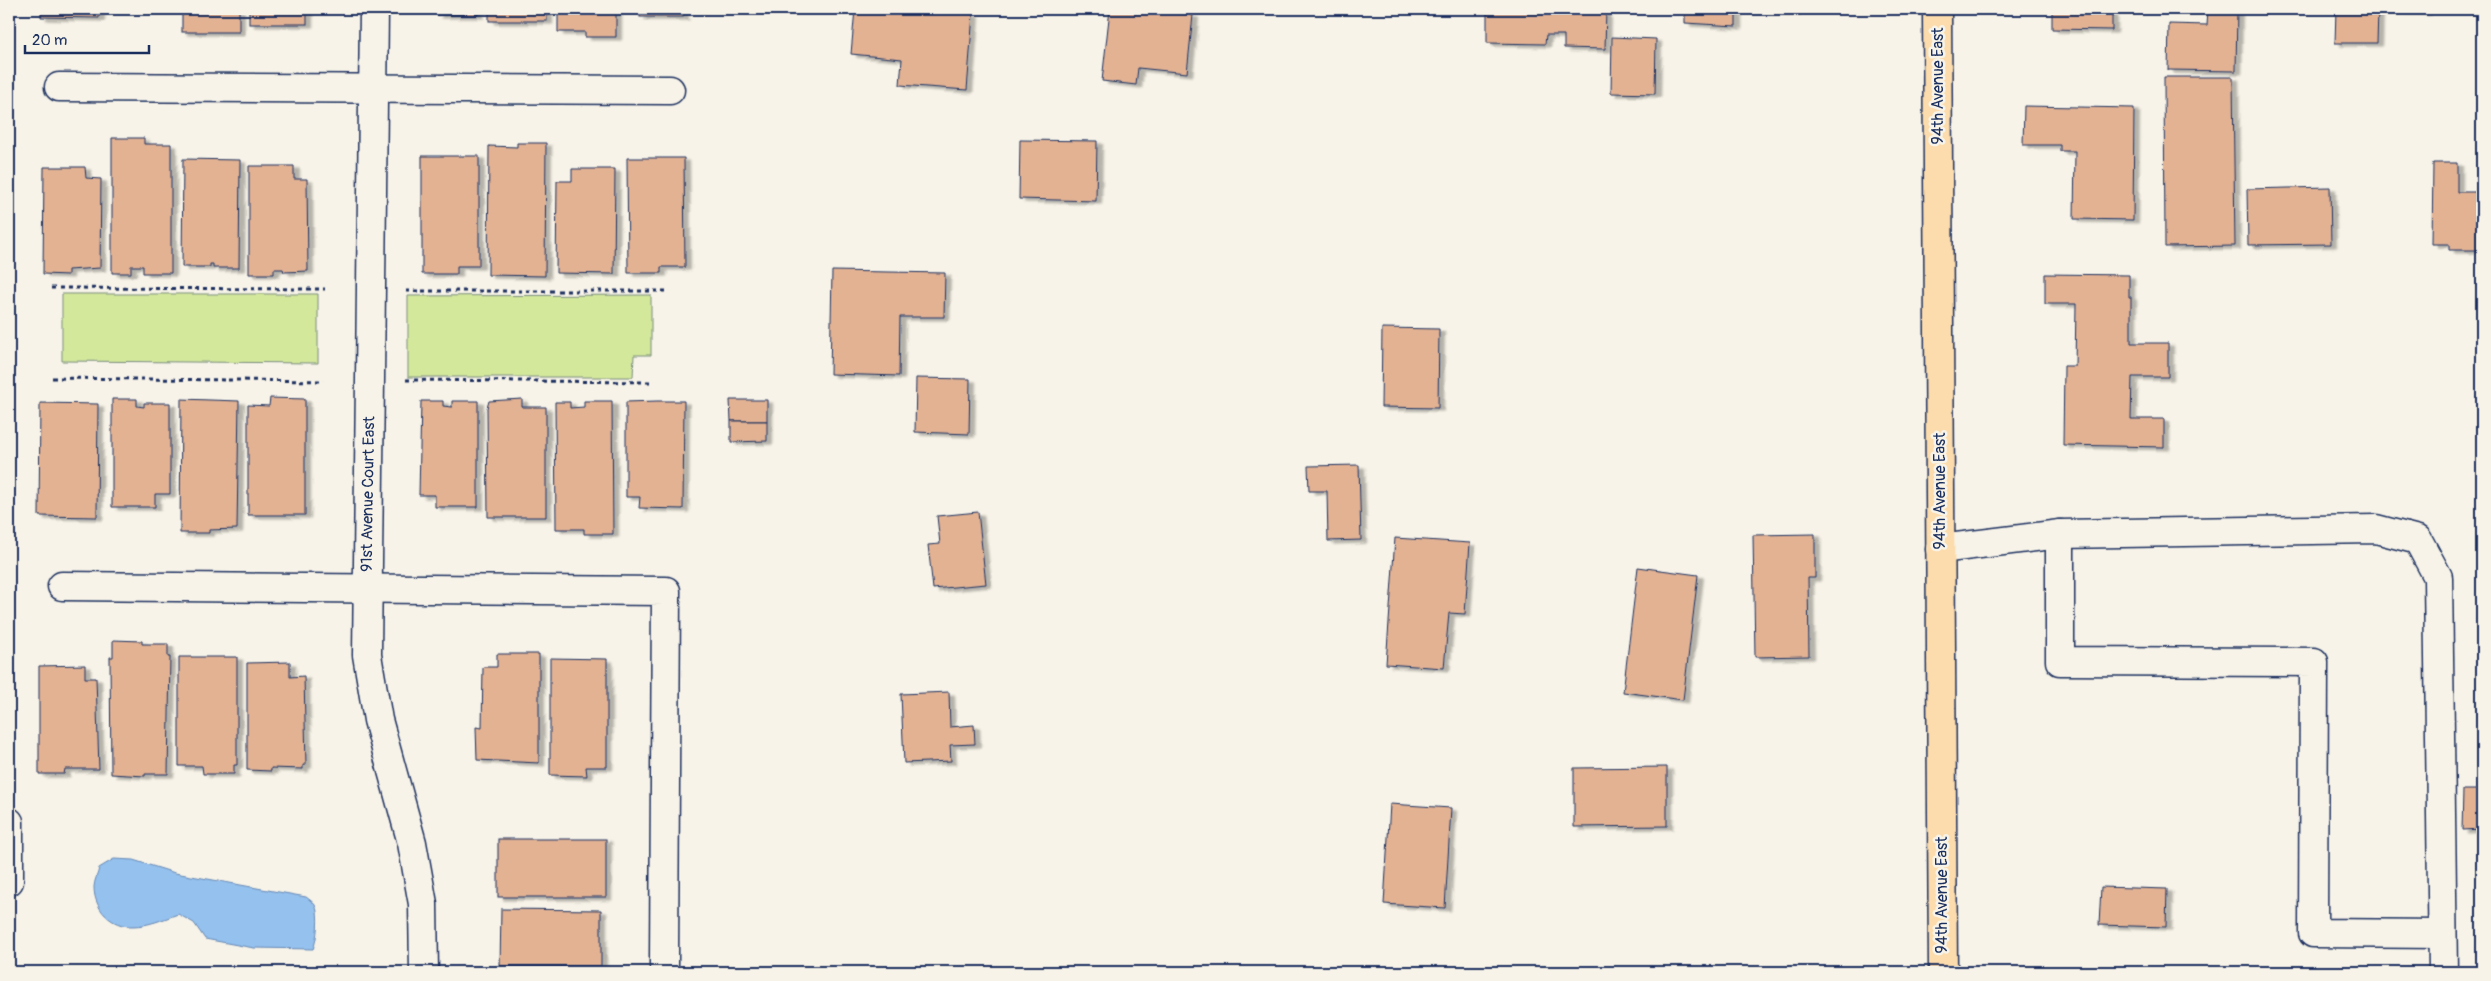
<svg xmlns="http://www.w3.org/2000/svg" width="2491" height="981" font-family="Pangolin,sans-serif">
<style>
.green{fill:#d4e89c;stroke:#788c7d}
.water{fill:#95c1ee;stroke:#6487b4}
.building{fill:#e2b293;stroke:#1b2f5e;filter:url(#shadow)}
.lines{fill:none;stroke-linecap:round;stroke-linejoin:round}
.minor-casing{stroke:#1b2f5e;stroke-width:31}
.major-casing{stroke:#1b2f5e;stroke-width:31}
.path{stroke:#1b2f5e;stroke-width:3;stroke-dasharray:4 4;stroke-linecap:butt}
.minor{stroke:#f7f3e8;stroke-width:28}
.major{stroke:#fcdcac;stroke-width:28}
.labels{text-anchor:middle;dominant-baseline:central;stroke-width:5;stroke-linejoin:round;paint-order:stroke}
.street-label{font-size:16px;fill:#1b2f5e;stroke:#f7f3e8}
</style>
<defs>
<filter id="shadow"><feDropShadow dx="5.5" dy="3" stdDeviation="1" flood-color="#0004"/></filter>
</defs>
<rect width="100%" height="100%" fill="#f7f3e8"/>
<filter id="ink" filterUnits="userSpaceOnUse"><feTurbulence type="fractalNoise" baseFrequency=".02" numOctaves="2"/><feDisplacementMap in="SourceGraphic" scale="10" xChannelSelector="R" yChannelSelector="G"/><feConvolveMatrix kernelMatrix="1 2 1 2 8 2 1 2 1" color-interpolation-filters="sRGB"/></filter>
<g filter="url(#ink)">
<g class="green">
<polygon points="62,294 318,294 318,363 62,361"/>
<polygon points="651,295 651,355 634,355 633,377 408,377 408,296"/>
</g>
<path class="water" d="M114,859L133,860L175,873L306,897C310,900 313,902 315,905C320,913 317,941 313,949L254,948L205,939L194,923L178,914C164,919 148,926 133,926C111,927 94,909 94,887C94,881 98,874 99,868Z"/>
<g class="building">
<polygon points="41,9 99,9 99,18 41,17"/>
<rect x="182" y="9" width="57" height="23"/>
<rect x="249" y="9" width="58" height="15"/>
<rect x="437" y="9" width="41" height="6"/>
<rect x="489" y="9" width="58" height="12"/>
<polygon points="558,9 616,9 616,37 585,37 585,32 558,32"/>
<rect x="640" y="9" width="43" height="8"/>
<polygon points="855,9 911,9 973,14 967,90 900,85 902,59 851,54"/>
<polygon points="1110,9 1154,9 1154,11 1193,15 1187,73 1138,68 1136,85 1102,81"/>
<polygon points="1487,9 1606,9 1605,49 1564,48 1564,35 1546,35 1545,44 1487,43"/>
<polygon points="1685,9 1795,9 1795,12 1736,10 1736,26 1685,23"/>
<polygon points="2052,9 2112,9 2112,30 2052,29"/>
<polygon points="2208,9 2237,9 2236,71 2168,70 2169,24 2207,25"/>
<polygon points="2336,9 2426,9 2426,12 2378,10 2377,43 2335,43"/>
<polygon points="1612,37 1656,39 1655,94 1611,93"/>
<polygon points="2164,77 2233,77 2235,246 2165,247"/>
<polygon points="2024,106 2134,108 2133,220 2074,219 2075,151 2060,151 2060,145 2023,145"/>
<polygon points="112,138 144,138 144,144 171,144 171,273 143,273 143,266 131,266 131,273 112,273"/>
<polygon points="1020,140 1097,141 1096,201 1019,199"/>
<polygon points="517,143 546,143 545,276 488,275 489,146 517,147"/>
<polygon points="422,156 479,156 479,266 457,266 457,274 422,274"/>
<polygon points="627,158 684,158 685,267 661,267 661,273 628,273"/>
<polygon points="183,159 240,160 239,268 213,268 213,264 210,264 210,267 182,267"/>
<polygon points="2433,163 2457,163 2457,192 2480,192 2480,181 2482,181 2482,250 2449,250 2449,244 2432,244"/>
<polygon points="249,166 294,166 294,179 307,179 308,271 284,272 283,269 274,269 274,274 249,274"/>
<polygon points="44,167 85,167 86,178 101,179 100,268 68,270 68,275 43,274"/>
<polygon points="572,169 615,169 614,274 556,273 557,181 572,181"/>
<polygon points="2330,187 2331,244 2248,245 2247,189"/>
<polygon points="832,271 945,273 944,317 900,317 899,376 830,374"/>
<polygon points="2045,274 2129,275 2129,297 2131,297 2131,343 2168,343 2168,377 2132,377 2131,419 2164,419 2164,447 2063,445 2064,366 2075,366 2076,304 2045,304"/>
<polygon points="1382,328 1439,329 1438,408 1381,407"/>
<polygon points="916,378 970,379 969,434 915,432"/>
<polygon points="270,398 305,399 305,515 248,515 248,405 269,406"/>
<polygon points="112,399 137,399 137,406 144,407 144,403 170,403 170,494 155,494 155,507 112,507"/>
<polygon points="181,399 239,401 237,529 209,530 209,533 180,533"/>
<polygon points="522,399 522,407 546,407 546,517 488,517 487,408 489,401"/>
<polygon points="730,400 767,400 767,421 731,421"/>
<polygon points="421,401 443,401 443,406 452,407 452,401 478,401 478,507 435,507 435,495 419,495"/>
<polygon points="584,401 612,401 613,534 584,534 584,529 556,529 555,402 570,402 570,408 584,407"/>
<polygon points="657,401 684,401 683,509 639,508 640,497 626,497 626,402"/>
<polygon points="40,403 98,404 97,517 39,516"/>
<polygon points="731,421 767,421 767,441 731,442"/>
<polygon points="1359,465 1361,540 1328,541 1327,491 1309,491 1308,466"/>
<polygon points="978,512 986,584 933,589 928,545 940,544 937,516"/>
<polygon points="1815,534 1815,578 1808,578 1809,656 1755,657 1753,535"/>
<polygon points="1395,538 1470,543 1465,614 1449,613 1444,668 1386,664"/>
<polygon points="1638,567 1698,575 1683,700 1623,692"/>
<polygon points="113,640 142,641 142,644 168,644 168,657 170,657 168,774 145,774 145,776 111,774 110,657 113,657"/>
<polygon points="497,654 539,654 539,763 477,760 476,727 482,728 483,667 497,667"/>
<polygon points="179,657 237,657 237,765 234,765 234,774 203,774 202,766 179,766"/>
<polygon points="550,658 607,659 607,767 586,767 587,776 550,775"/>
<polygon points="290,662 290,677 304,676 306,765 303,765 303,769 271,768 271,771 247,770 247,663"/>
<polygon points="85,665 85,678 96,678 99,769 65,769 64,774 39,774 39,666"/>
<polygon points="949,692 950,727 974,725 975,744 950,745 951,761 904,763 901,694"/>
<polygon points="1667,767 1667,826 1574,827 1574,768"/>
<polygon points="2463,790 2482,790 2482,905 2481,829 2462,830"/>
<polygon points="1390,804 1451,808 1445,908 1384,904"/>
<rect x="498" y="839" width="108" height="58"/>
<polygon points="2101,887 2167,889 2166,927 2099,925"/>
<polygon points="501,909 601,910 601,966 500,966"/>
</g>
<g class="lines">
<defs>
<g id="minor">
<polyline points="374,9 367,655 378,720 412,843 423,904 424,972"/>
<polyline points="59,87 670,90"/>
<polyline points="2060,534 2060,661 2314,662 2313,933 2442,934"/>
<polyline points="1940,549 2060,534 2376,529 2418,540 2438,577 2443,972"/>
<polyline points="62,586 666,591 664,964"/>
<polyline points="9,822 9,881"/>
</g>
<polyline id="major" points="1937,9 1943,972"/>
</defs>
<use href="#minor" class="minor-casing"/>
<use href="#major" class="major-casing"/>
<g class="path">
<polyline points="51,288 325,289"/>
<polyline points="406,291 670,291"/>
<polyline points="52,378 324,381"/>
<polyline points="406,380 652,382"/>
</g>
<use href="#minor" class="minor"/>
<use href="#major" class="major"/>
</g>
</g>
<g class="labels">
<g class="street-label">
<text transform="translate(1938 86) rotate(-90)">94th Avenue East</text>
<text transform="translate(1940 491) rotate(-90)">94th Avenue East</text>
<text transform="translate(368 494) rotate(-89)">91st Avenue Court East</text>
<text transform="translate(1942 895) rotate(-90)">94th Avenue East</text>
</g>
</g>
<rect width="2491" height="981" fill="none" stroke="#f7f3e8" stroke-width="30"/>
<rect x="15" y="15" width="2461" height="951" fill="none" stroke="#1b2f5e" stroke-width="2" filter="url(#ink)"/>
<path d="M25 45v8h124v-8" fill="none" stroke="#1b2f5e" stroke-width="2.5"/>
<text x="32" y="45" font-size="15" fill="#1b2f5e" stroke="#f7f3e8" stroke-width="4" paint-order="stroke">20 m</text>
</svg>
